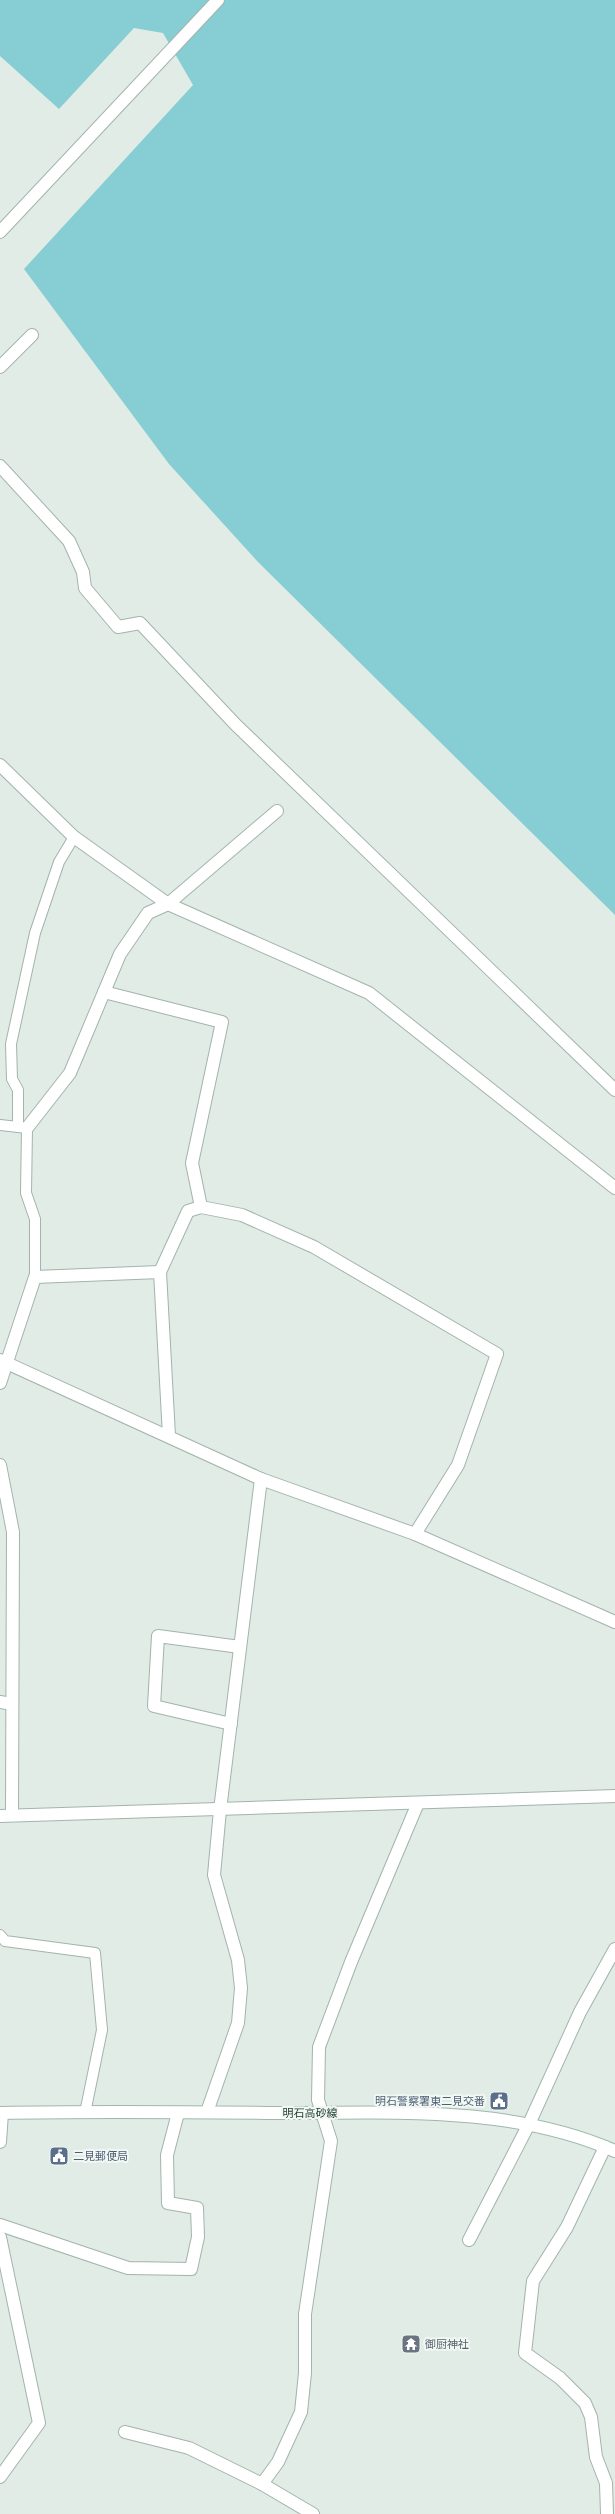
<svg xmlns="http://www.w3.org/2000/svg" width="615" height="2514" font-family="Roboto,'Noto Sans JP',sans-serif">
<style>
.water{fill:#86ced3}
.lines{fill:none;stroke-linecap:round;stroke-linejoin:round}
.service-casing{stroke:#a3b4ac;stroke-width:12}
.minor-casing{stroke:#a3b4ac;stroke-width:14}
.tertiary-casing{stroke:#a3b4ac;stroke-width:14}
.secondary-casing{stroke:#9eb8ac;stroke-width:14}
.service{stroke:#fff;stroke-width:10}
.minor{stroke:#fff;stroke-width:12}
.tertiary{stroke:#fff;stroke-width:12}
.secondary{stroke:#fff;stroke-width:12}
.labels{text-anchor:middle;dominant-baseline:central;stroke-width:4;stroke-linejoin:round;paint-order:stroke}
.service-label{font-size:11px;fill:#4e5e75;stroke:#f1f8f4;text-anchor:end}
.street-label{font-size:11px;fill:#203d32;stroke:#f1f8f4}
.worship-label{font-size:11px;fill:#5b616d;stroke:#f1f8f4;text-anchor:start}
</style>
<rect width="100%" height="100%" fill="#e0ece5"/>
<polygon class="water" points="0,0 615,0 615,915 258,562 169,464 24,269 193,85 163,33 134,28 59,109 0,56"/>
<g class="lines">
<defs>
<g id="service">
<polyline points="0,1125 27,1128 26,1193 35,1219 35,1277"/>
<polyline points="18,1127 18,1090 12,1079 11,1044 35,933 59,862 74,837"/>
<polyline points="0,1935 5,1941 95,1953 102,2030 85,2113"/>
</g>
<g id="minor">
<polyline points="0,367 32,335"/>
<polyline points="0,466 69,541 83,572 85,588 118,627 140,623 235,724 615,1090"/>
<polyline points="0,765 74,837 168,904 369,993 615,1188"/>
<polyline points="104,992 222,1022 192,1163 201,1207"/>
<polyline points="27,1128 70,1073 120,954 148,913 168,904 277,811"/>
<polyline points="0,1360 261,1479 415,1534 615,1622"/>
<polyline points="0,1383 35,1277 160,1272"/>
<polyline points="169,1436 160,1272 188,1211 201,1207 242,1215 314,1247 497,1354 458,1465 415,1534"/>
<polyline points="0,1465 13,1532 12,1815"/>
<polyline points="0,1702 12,1704"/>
<polyline points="231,1724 154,1706 158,1636 240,1647"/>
<polyline points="0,1816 615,1796"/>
<polyline points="207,2112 238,2023 241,1988 238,1960 214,1875 220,1810 261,1479"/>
<polyline points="0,2142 2,2113"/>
<polyline points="605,2147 567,2227 533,2281 525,2353 560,2378 585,2403 591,2417 596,2457 606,2483 607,2514"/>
<polyline points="0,2225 128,2268 191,2269 198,2237 197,2208 168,2203 167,2155 178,2113"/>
<polyline points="0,2237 39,2423 0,2477"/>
<polyline points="469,2240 529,2124 580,2012 615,1949"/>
<polyline points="125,2432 189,2448 262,2484 313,2514"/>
<polyline points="262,2484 278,2462 301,2412 305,2373 305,2314 331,2141 318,2100 319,2047 351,1962 418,1803"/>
</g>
<polyline id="tertiary" points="0,232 218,0"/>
<path id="secondary" d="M0,2113C93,2111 187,2112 280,2113C391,2113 511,2105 615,2151"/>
</defs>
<use href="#service" class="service-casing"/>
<use href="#minor" class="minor-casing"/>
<use href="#tertiary" class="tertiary-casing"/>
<use href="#secondary" class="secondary-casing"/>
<use href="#service" class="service"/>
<use href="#minor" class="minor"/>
<use href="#tertiary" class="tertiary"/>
<use href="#secondary" class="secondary"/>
</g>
<defs>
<symbol id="civic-square" viewBox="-11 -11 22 22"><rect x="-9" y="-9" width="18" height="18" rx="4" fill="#5c6f8a" stroke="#f1f8f4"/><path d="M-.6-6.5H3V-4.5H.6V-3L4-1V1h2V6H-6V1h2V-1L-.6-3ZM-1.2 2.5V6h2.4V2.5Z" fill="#fff"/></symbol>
<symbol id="temple-square" viewBox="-11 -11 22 22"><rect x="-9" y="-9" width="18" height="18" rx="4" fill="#6b7280" stroke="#f1f8f4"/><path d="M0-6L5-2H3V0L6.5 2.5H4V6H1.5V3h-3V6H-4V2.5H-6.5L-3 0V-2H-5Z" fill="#fff"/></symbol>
</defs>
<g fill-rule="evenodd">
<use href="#civic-square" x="488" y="2090" width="22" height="22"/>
<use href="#civic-square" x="48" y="2145" width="22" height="22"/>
<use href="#temple-square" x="400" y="2333" width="22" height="22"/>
</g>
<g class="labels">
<g class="service-label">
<text x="485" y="2101">明石警察署東二見交番</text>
<text x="73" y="2156" text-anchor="start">二見郵便局</text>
</g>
<g class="street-label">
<text x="310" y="2113">明石高砂線</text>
</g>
<g class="worship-label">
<text x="425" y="2344">御厨神社</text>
</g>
</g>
</svg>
